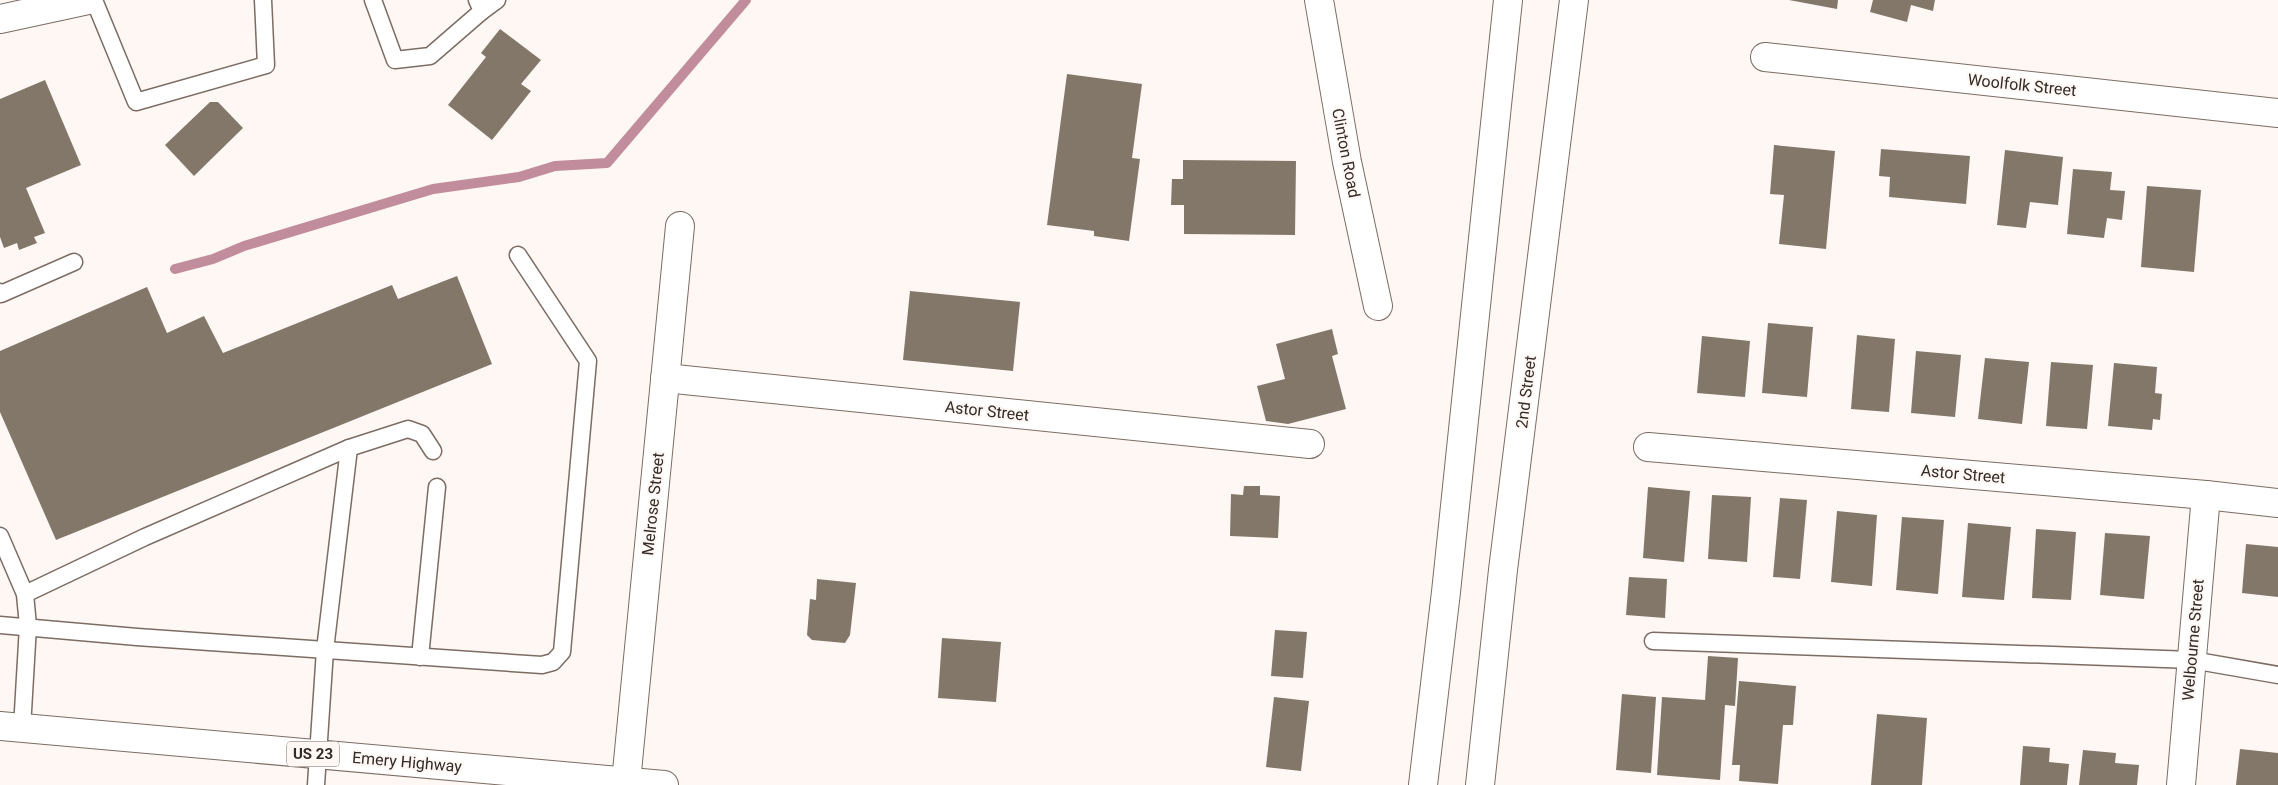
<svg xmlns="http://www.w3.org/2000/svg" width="2278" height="785" font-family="Roboto,sans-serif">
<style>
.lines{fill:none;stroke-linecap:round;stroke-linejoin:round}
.stream{stroke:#c18c9b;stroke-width:10}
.building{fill:#83776a}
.lane-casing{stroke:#7c6c64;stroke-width:19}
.street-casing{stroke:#7c6c64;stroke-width:30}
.primary-casing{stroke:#7c6c64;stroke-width:30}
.highway-casing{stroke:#7c6c64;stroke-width:30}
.lane{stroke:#fff;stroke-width:16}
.street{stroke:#fff;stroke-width:28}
.primary{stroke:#fff;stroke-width:28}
.highway{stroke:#fff;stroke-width:28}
.labels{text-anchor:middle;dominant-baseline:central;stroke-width:4;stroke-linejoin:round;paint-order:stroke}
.shield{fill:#fff7f3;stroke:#6f6864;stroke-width:1}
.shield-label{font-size:15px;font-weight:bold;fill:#312a26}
.street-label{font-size:16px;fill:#312a26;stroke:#fff7f3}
</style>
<rect width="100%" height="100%" fill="#fff7f3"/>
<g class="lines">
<polyline class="stream" points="175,269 213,259 244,246 433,189 519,177 555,166 607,163 746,0"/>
</g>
<g class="building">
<polygon points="1789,0 1838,0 1837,9"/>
<polygon points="1873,0 1935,0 1933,11 1911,5 1907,22 1870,12"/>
<polygon points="500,29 541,60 521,84 531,91 492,140 448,105 486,57 481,53"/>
<polygon points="1067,74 1142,84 1132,158 1140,159 1129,241 1094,236 1094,231 1047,225"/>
<polygon points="45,80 81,165 26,188 45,233 34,237 37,243 19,250 17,243 4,248 0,237 0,99"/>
<polygon points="210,102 218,102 243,128 194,176 165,145"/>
<polygon points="1774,145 1835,151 1826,249 1779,244 1784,195 1770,194"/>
<polygon points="1881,149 1970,156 1966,204 1889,197 1890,177 1879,176"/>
<polygon points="2005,150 2063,157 2058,205 2030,202 2026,228 1997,225"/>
<polygon points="1183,160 1296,161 1295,235 1184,234 1184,205 1171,205 1172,179 1183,179"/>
<polygon points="2073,169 2112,172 2110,190 2125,191 2122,220 2107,218 2104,238 2067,234"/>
<polygon points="2147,186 2201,190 2194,272 2141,267"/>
<polygon points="457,276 492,364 56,540 0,412 0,351 147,287 167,333 204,316 223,353 392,285 398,299"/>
<polygon points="910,291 1020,302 1013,371 903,360"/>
<polygon points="1768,323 1813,327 1807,397 1762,393"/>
<polygon points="1332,329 1338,354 1332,356 1346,409 1288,424 1266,421 1257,386 1285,379 1276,344"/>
<polygon points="1857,335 1895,339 1889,412 1851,409"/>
<polygon points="1702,336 1750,341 1745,397 1697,393"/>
<polygon points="1916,351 1961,355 1955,417 1911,413"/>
<polygon points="1985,358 2029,362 2022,424 1978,419"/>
<polygon points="2051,362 2093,365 2087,429 2046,426"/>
<polygon points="2114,363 2157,367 2155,393 2162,394 2160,420 2153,419 2152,430 2108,426"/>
<polygon points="1244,486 1260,486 1260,495 1280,496 1278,538 1230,536 1231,494 1243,495"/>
<polygon points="1648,487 1690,491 1684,562 1643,558"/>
<polygon points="1712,495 1751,497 1747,562 1708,559"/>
<polygon points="1780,498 1807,500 1800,579 1773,577"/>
<polygon points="1837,511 1877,515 1872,586 1831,582"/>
<polygon points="1902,517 1944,520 1938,594 1896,590"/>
<polygon points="1968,523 2011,527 2004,600 1962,597"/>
<polygon points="2036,529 2076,532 2071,600 2032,598"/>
<polygon points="2105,533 2150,536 2144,599 2100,595"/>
<polygon points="2246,544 2278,547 2278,597 2242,593"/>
<polygon points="1629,577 1667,579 1665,618 1626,615"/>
<polygon points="817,579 856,583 850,635 845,643 812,640 807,635 810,599 816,600"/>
<polygon points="1275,630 1307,632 1303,678 1271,676"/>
<polygon points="942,638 1001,642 996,702 938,698"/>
<polygon points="1708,656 1738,658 1735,706 1725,705 1720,780 1657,775 1662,697 1705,700"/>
<polygon points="1739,681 1796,686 1793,725 1783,725 1778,784 1739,781 1740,765 1732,765"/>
<polygon points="1622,694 1656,697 1651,773 1616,770"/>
<polygon points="1274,697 1309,701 1301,771 1266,767"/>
<polygon points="1877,714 1927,718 1922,785 1871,785"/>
<polygon points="2023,746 2050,748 2049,762 2069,764 2067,785 2020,785"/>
<polygon points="2240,749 2278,753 2278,785 2236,785"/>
<polygon points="2083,750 2116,753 2115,763 2139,765 2137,785 2079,785"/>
</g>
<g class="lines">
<defs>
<g id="lane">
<polyline points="94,0 136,102 266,65 263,0"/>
<polyline points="373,0 395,60 430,56 482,11 477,0"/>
<polyline points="482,11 497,0"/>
<polyline points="0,292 1,294 74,262"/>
<polyline points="0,536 25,594 28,626 22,728"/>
<polyline points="25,594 145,537 349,448 408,429 422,434 433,451"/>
<polyline points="0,625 137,637 542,665 553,662 562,652 588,361 518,255"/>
<polyline points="1653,641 2192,660 2278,675"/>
<polyline points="420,657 437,487"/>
<polyline points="316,785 325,650 349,448"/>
</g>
<g id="street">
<polyline points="1319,0 1347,162 1378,306"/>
<polyline points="1765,57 2278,113"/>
<polyline points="665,378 1310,444"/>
<polyline points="1648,447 2206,495 2278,503"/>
<polyline points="626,782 680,226"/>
<polyline points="2181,785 2206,495"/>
</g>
<g id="primary">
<polyline points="1423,785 1446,592 1508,0"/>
<polyline points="1480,785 1503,570 1574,0"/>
</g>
<g id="highway">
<polyline points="0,19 88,0"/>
<polyline points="0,726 664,785"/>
</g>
</defs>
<use href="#lane" class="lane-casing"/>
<use href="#street" class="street-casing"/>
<use href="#primary" class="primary-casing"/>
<use href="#highway" class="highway-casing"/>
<use href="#lane" class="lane"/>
<use href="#street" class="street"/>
<use href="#primary" class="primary"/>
<use href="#highway" class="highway"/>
</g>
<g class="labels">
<rect class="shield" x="287" y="741.5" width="52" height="25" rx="4"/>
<g class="shield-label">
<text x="313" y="754">US 23</text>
</g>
<g class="street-label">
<text transform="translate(2022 85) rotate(6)">Woolfolk Street</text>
<text transform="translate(1346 153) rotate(79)">Clinton Road</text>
<text transform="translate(1526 392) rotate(-83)">2nd Street</text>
<text transform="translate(987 411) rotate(6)">Astor Street</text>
<text transform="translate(1963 474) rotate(5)">Astor Street</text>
<text transform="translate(653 504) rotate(-84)">Melrose Street</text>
<text transform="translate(2193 640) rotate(-85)">Welbourne Street</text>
<text transform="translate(407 762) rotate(5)">Emery Highway</text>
</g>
</g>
</svg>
